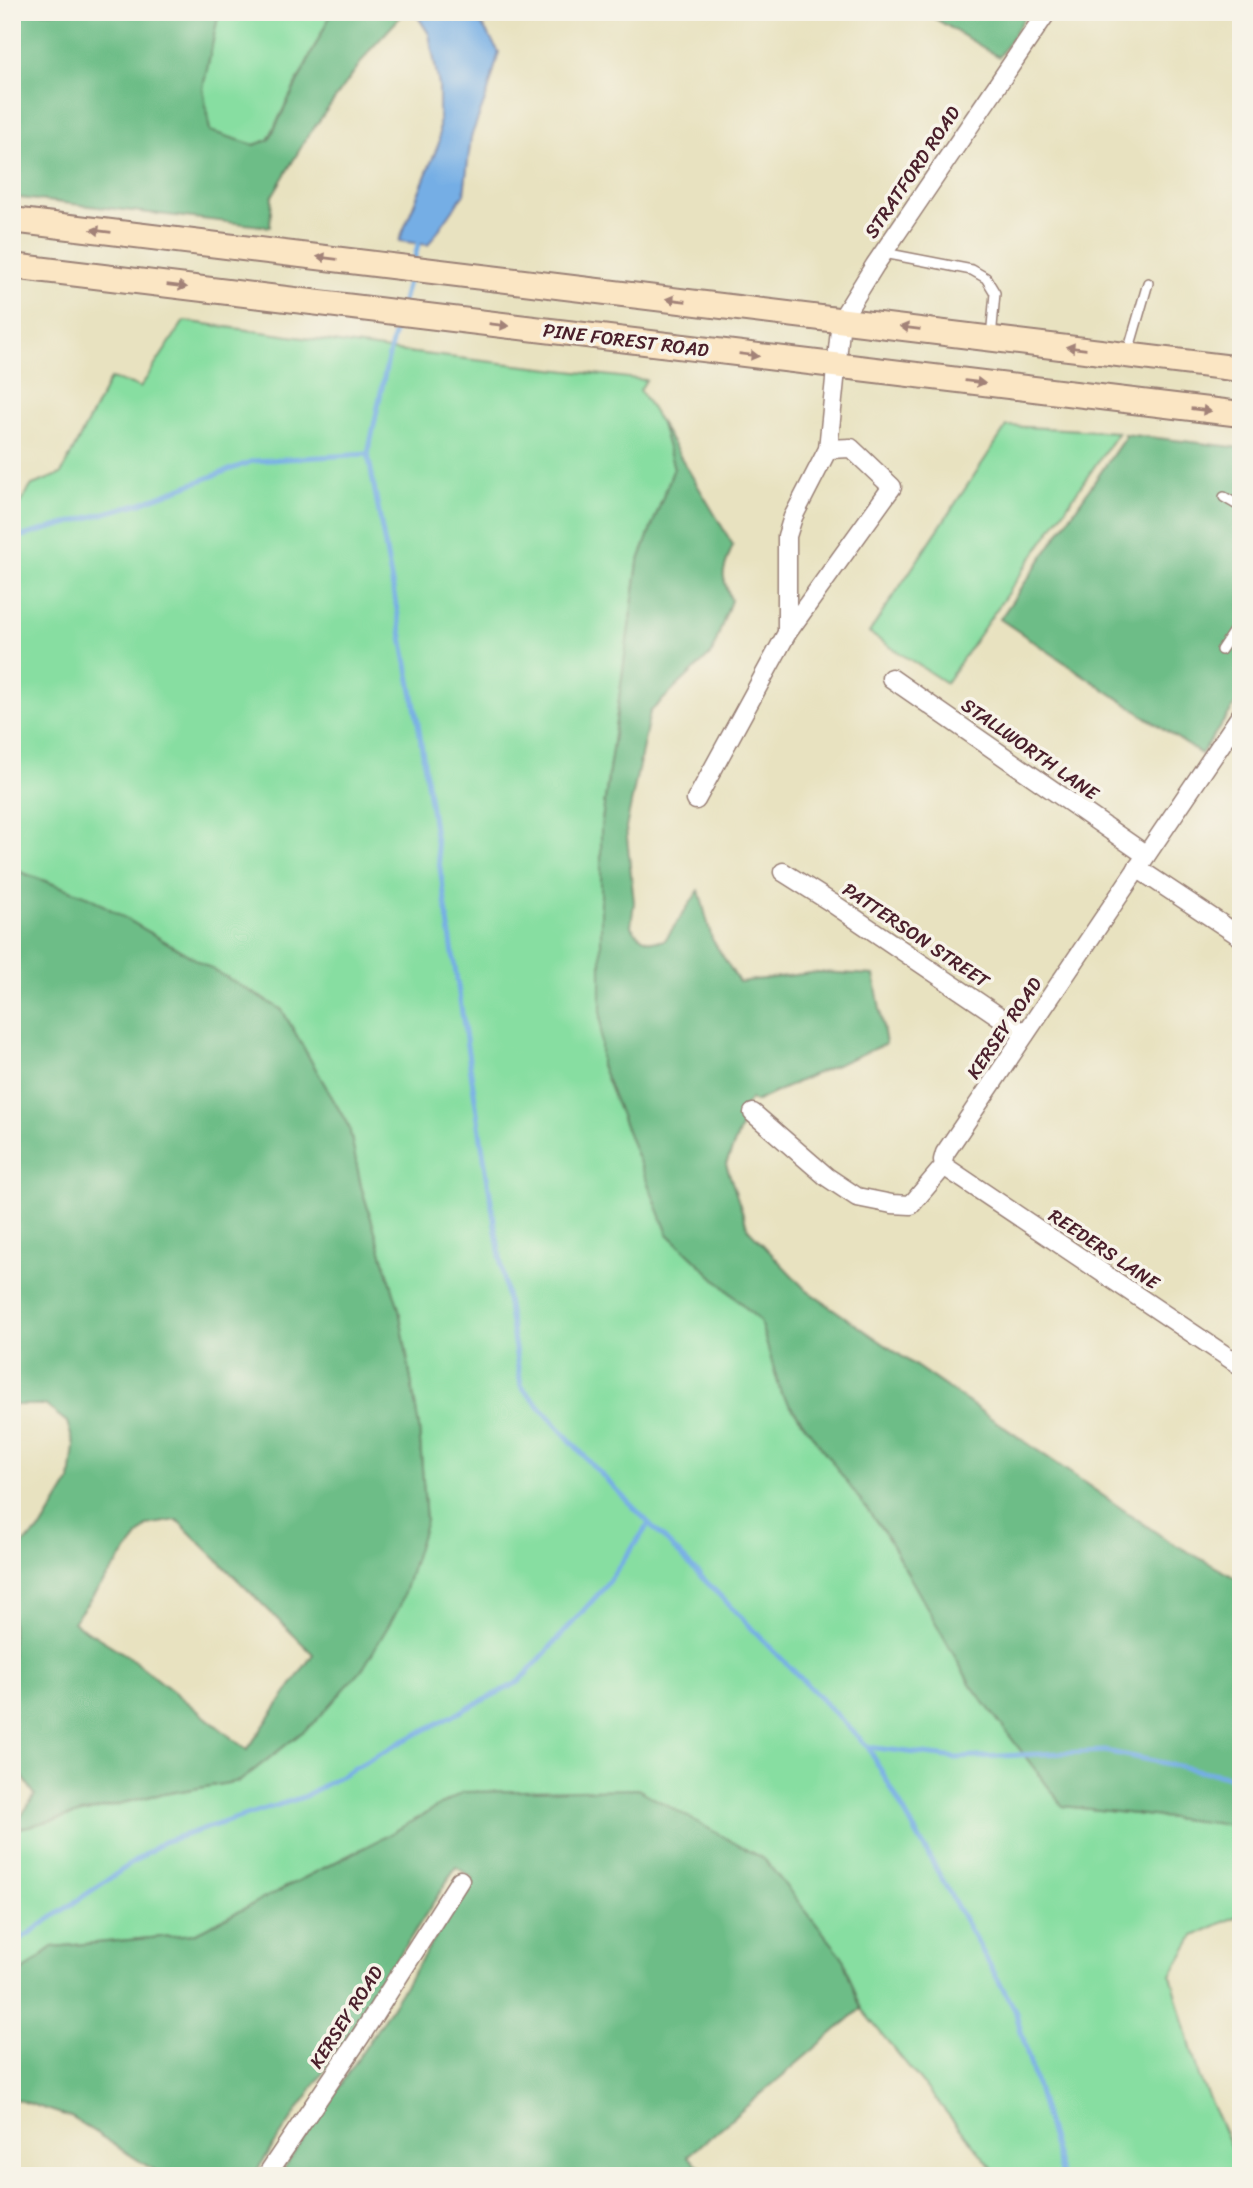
<svg xmlns="http://www.w3.org/2000/svg" width="1253" height="2188" font-family="Sriracha,sans-serif">
<style>
.green{fill:#87dea1;stroke:#687e66;stroke-width:2}
.forest{fill:#6dbd87;stroke:#5c6e59;stroke-width:2;fill-rule:evenodd}
.water{fill:#74aee5;stroke:#5f6688;stroke-width:2}
.lines{fill:none;stroke-linecap:round;stroke-linejoin:round}
.stream{stroke:#74aee5;stroke-width:5}
.service-casing{stroke:#998076;stroke-width:12}
.minor-casing{stroke:#998076;stroke-width:21}
.secondary-casing{stroke:#998076;stroke-width:28}
.service{stroke:#fff;stroke-width:9}
.minor{stroke:#fff;stroke-width:18}
.secondary{stroke:#fbe6c4;stroke-width:24}
.oneway{fill:#a28278}
.labels{text-anchor:middle;dominant-baseline:central;stroke-width:7;stroke-linejoin:round;paint-order:stroke}
.street-label{font-size:19px;fill:#4a1f2b;stroke:#f7f3e8}
</style>
<rect width="100%" height="100%" fill="#f7f3e8"/>
<filter id="ink" filterUnits="userSpaceOnUse"><feTurbulence type="fractalNoise" baseFrequency=".0143" numOctaves="2"/><feDisplacementMap in="SourceGraphic" scale="14" xChannelSelector="R" yChannelSelector="G"/><feConvolveMatrix kernelMatrix="1 2 1 2 8 2 1 2 1" color-interpolation-filters="sRGB"/></filter>
<filter id="wash" filterUnits="userSpaceOnUse"><feTurbulence type="fractalNoise" baseFrequency=".00686" numOctaves="4" result="noise"/><feDisplacementMap in="SourceGraphic" scale="28" xChannelSelector="R" yChannelSelector="G"/><feGaussianBlur stdDeviation="1.57" result="paint"/><feColorMatrix in="noise" values="0 0 0 0 0 0 0 0 0 0 0 0 0 0 0 0 0 1.4 0 .05"/><feComposite in="paint" operator="in"/></filter>
<g filter="url(#wash)">
<rect width="100%" height="100%" fill="#e8e2c0"/>
<g class="green">
<polygon points="219,12 332,12 268,140 254,145 210,132 203,88"/>
<polygon points="184,321 389,350 646,380 640,390 661,424 674,468 638,563 601,828 601,1065 668,1234 760,1321 781,1393 887,1535 971,1685 1063,1806 1241,1826 1241,1914 1194,1936 1171,1975 1199,2077 1241,2169 1241,2176 999,2176 861,2009 842,1956 463,1792 383,1838 194,1934 53,1947 12,1981 12,1830 152,1796 240,1781 315,1722 426,1521 419,1427 399,1309 361,1186 349,1127 282,1010 89,897 12,869 12,515 32,485 61,474 110,379 132,384 140,388"/>
<polygon points="1007,426 1118,432 946,683 869,633"/>
</g>
<g class="forest">
<polygon points="12,12 219,12 203,88 210,131 254,145 269,140 332,12 405,12 370,50 306,139 272,196 270,227 12,197"/>
<polygon points="924,12 1028,12 999,57"/>
<path d="M661,424L733,545C722,574 720,571 731,600L712,653L650,712L626,828L634,902L631,926C639,939 650,944 665,940L699,890L712,939L739,982L819,972L874,975L886,1044L810,1076L755,1102L751,1099L739,1112L745,1118L726,1164L748,1229L806,1290L1167,1540L1241,1581V1826L1063,1806L971,1685L886,1535L781,1393L760,1321L668,1234L601,1065V828L638,563L674,468Z"/>
<polygon points="1124,434 1241,448 1241,696 1201,754 1000,619 1125,437"/>
<path d="M12,869L89,897L282,1010L349,1127L361,1186L399,1309L419,1427L426,1521L400,1606L364,1667L315,1722L240,1781L152,1796L12,1830L35,1795L12,1761V1553L41,1529L70,1481L74,1445L67,1422L45,1405H12ZM177,1520L313,1654L247,1750L131,1658L73,1622L147,1525Z"/>
<polygon points="638,1789 765,1860 842,1956 861,2009 688,2156 710,2176 279,2176 369,2042 473,1878 456,1867 351,2031 253,2176 163,2176 71,2117 12,2098 12,1981 52,1947 194,1934 383,1838 463,1792"/>
</g>
<g class="water">
<polygon points="407,12 466,12 482,25 499,52 488,92 471,137 464,194 428,245 399,241 439,143 439,86 429,34 416,14"/>
<polygon points="12,1775 22,1789 12,1812"/>
</g>
<g class="lines">
<g class="stream">
<polyline points="414,261 420,237"/>
<polyline points="402,305 410,274"/>
<polyline points="398,318 387,363 368,454 418,723 482,1145 521,1386 596,1469 868,1747 1015,2010 1062,2176"/>
<polyline points="12,539 141,503 253,461 368,454"/>
<polyline points="868,1747 957,1758 1105,1751 1241,1779"/>
<polyline points="12,1945 163,1842 303,1797 403,1741 519,1682 603,1589 649,1524"/>
</g>
</g>
</g>
<g filter="url(#ink)">
<g class="lines">
<defs>
<g id="service">
<polyline points="884,253 972,270 986,278 995,293 991,338"/>
<polyline points="1128,352 1148,283"/>
<polyline points="1224,497 1241,507"/>
<polyline points="1221,650 1241,620"/>
</g>
<g id="minor">
<polyline points="787,633 892,487 851,448 828,449"/>
<polyline points="891,678 1146,855"/>
<polyline points="696,800 787,633 787,536 793,517 828,449 841,320 875,265 1047,12"/>
<polyline points="1137,868 1241,937"/>
<polyline points="783,872 832,903 1025,1034"/>
<polyline points="753,1113 827,1177 857,1197 892,1204 911,1205 944,1166 943,1160 945,1153 1241,715"/>
<polyline points="944,1166 1241,1366"/>
<polyline points="266,2176 360,2037 460,1880"/>
</g>
<g id="secondary">
<polyline points="12,220 1241,369"/>
<polyline points="12,266 1241,414"/>
</g>
</defs>
<use href="#service" class="service-casing"/>
<use href="#minor" class="minor-casing"/>
<use href="#secondary" class="secondary-casing"/>
<use href="#service" class="service"/>
<use href="#minor" class="minor"/>
<use href="#secondary" class="secondary"/>
</g>
<defs><path id="oneway-solid" d="M-6-.8H1V-3.2L6.5 0L1 3.2V.8H-6Z" transform="scale(1.75)"/></defs>
<g class="oneway">
<use href="#oneway-solid" transform="translate(101 231) rotate(-173)"/>
<use href="#oneway-solid" transform="translate(327 258) rotate(-173)"/>
<use href="#oneway-solid" transform="translate(177 286) rotate(7)"/>
<use href="#oneway-solid" transform="translate(676 300) rotate(-173)"/>
<use href="#oneway-solid" transform="translate(499 325) rotate(7)"/>
<use href="#oneway-solid" transform="translate(910 328) rotate(-173)"/>
<use href="#oneway-solid" transform="translate(1076 348) rotate(-173)"/>
<use href="#oneway-solid" transform="translate(749 355) rotate(7)"/>
<use href="#oneway-solid" transform="translate(975 382) rotate(7)"/>
<use href="#oneway-solid" transform="translate(1201 410) rotate(7)"/>
</g>
</g>
<g class="labels">
<g class="street-label">
<text transform="translate(912 172) rotate(-56)">STRATFORD ROAD</text>
<text transform="translate(626 340) rotate(7)">PINE FOREST ROAD</text>
<text transform="translate(1030 749) rotate(35)">STALLWORTH LANE</text>
<text transform="translate(916 935) rotate(34)">PATTERSON STREET</text>
<text transform="translate(1004 1028) rotate(-56)">KERSEY ROAD</text>
<text transform="translate(1104 1249) rotate(34)">REEDERS LANE</text>
<text transform="translate(346 2017) rotate(-57)">KERSEY ROAD</text>
</g>
</g>
<rect width="1253" height="2188" fill="none" stroke="#f7f3e8" stroke-width="42"/>
</svg>
